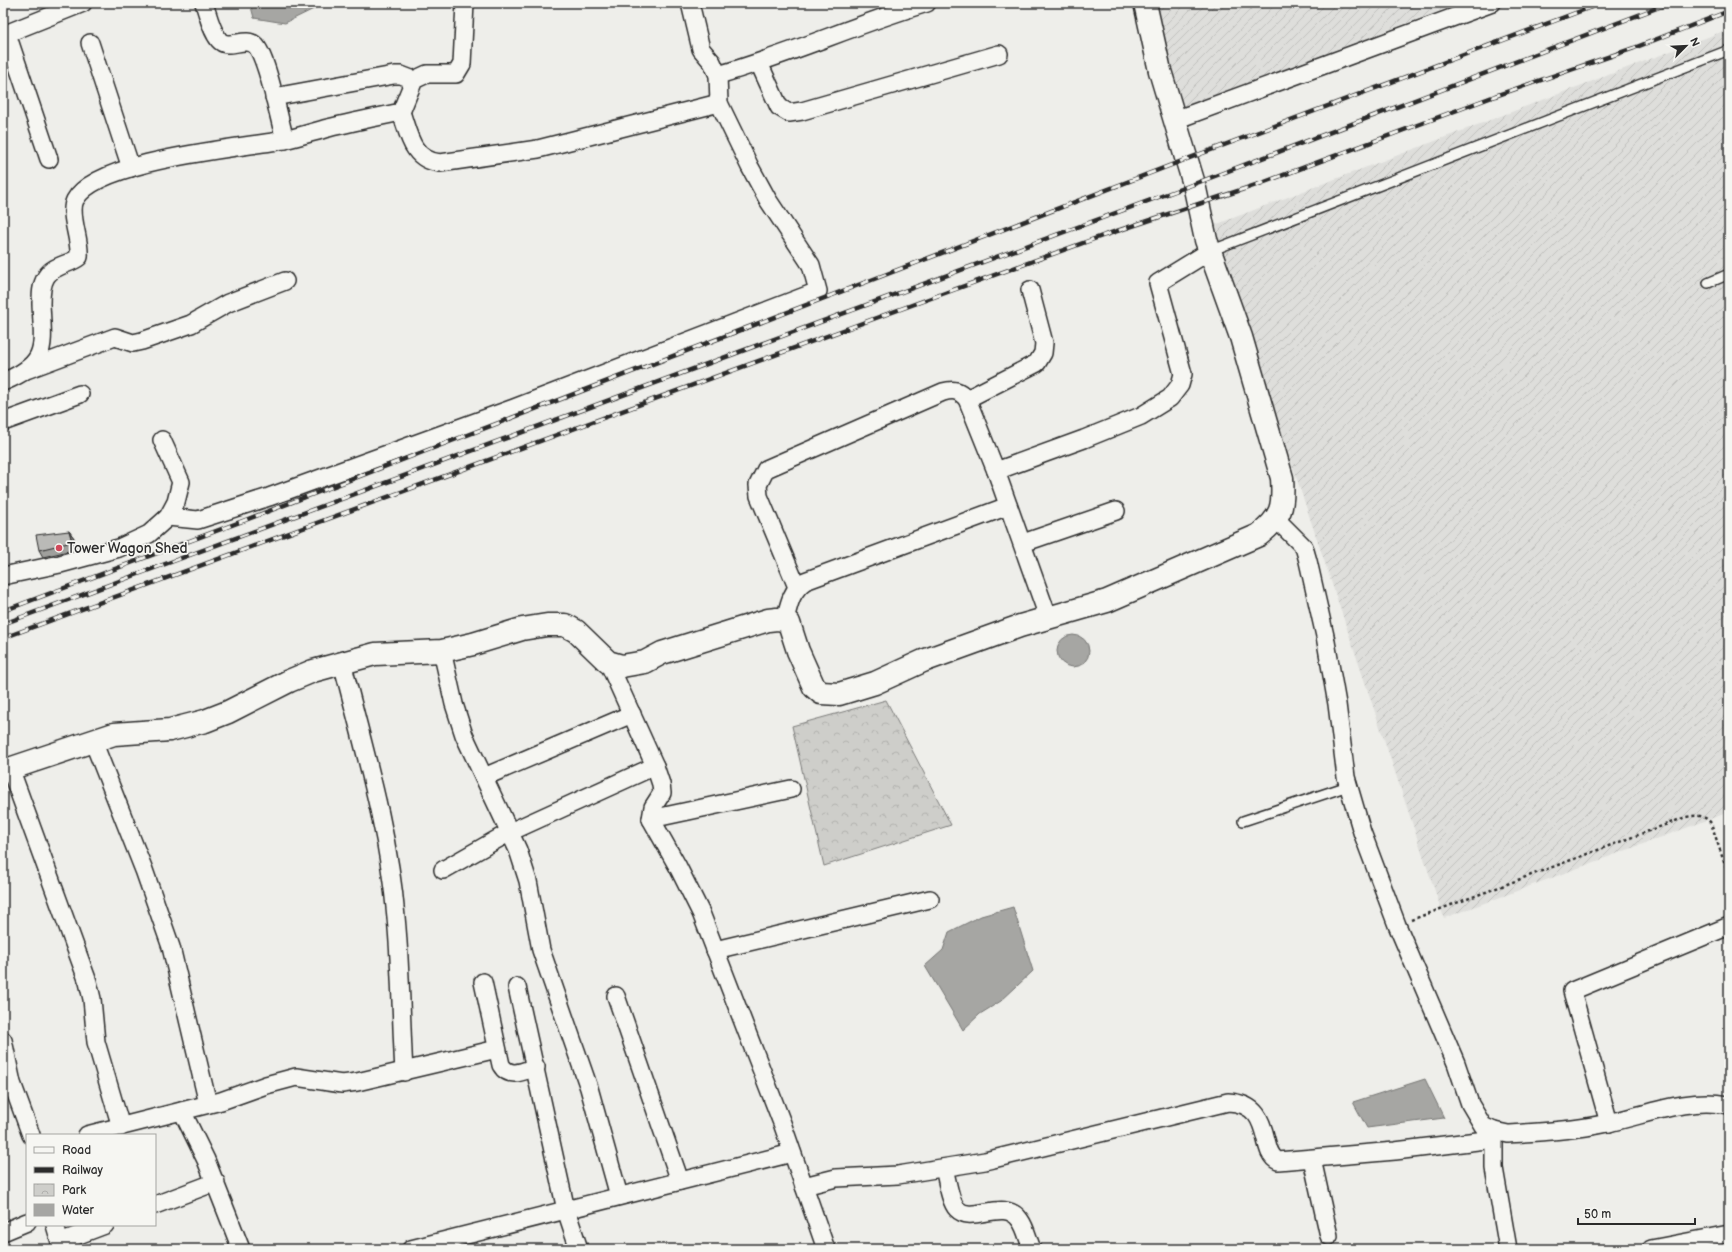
<svg xmlns="http://www.w3.org/2000/svg" width="1732" height="1252" font-family="'Balsamiq Sans',sans-serif">
<style>
.industrial{fill:url(#industrial-furrows)}
.park{fill:url(#park-crowns);stroke:#7c7c7a}
.water{fill:#a6a6a3;stroke:#757573}
.lines{fill:none;stroke-linecap:round;stroke-linejoin:round}
.service-casing{stroke:#2b2b2b;stroke-width:12}
.minor-casing{stroke:#2b2b2b;stroke-width:20}
.tertiary-casing{stroke:#2b2b2b;stroke-width:25}
.path{stroke:#2b2b2b;stroke-width:2.5;stroke-dasharray:3 3;stroke-linecap:butt}
.service{stroke:#f6f6f2;stroke-width:9}
.minor{stroke:#f6f6f2;stroke-width:17}
.tertiary{stroke:#f6f6f2;stroke-width:22}
.rail-casing{stroke:#2b2b2b;stroke-width:4.5}
.rail{stroke:#f6f6f2;stroke-width:3;stroke-dasharray:9;stroke-linecap:butt}
.wall{fill:#a0a09d;stroke:#2b2b2b}
.shaded-wall{fill:#828280;stroke:#2b2b2b}
.building{fill:#babab7;stroke:#2b2b2b}
.poi-dot{fill:#d1495b;stroke:#f6f6f2;stroke-width:1.5}
.labels{text-anchor:middle;dominant-baseline:central;stroke-width:3.5;stroke-linejoin:round;paint-order:stroke}
.poi-label{font-size:14px;fill:#2b2b2b;stroke:#f6f6f2;text-anchor:start}
</style>
<defs>
<pattern id="industrial-furrows" width="10" height="10" patternUnits="userSpaceOnUse"><rect width="10" height="10" fill="#dededb"/><path d="M-1 1l2-2M0 10L10 0M9 11l2-2" fill="none" stroke="#bfbfbc"/></pattern>
<pattern id="park-crowns" width="20" height="18" patternUnits="userSpaceOnUse"><rect width="20" height="18" fill="#cececa"/><path d="M2 6a3 3 0 1 1 6 0M12 15a3 3 0 1 1 6 0" fill="none" stroke="#b1b1ae"/></pattern>
</defs>
<rect width="100%" height="100%" fill="#eeeeea"/>
<filter id="ink" filterUnits="userSpaceOnUse"><feTurbulence type="fractalNoise" baseFrequency=".025" numOctaves="2"/><feDisplacementMap in="SourceGraphic" scale="8" xChannelSelector="R" yChannelSelector="G"/><feConvolveMatrix kernelMatrix="1 2 1 2 8 2 1 2 1" color-interpolation-filters="sRGB"/></filter>
<g filter="url(#ink)">
<g class="industrial">
<polygon points="1157,3 1460,3 1180,108"/>
<polygon points="1729,29 1729,812 1444,918 1212,226"/>
</g>
<polygon class="park" points="886,700 951,825 824,866 792,726"/>
<g class="water">
<polygon points="250,3 326,3 285,23 254,18"/>
<circle cx="1073" cy="651" r="16"/>
<polygon points="1013,907 1033,971 1001,1001 980,1014 963,1030 925,966 943,950 949,932 981,916"/>
<polygon points="1425,1079 1444,1118 1367,1128 1353,1102"/>
</g>
<g class="lines">
<defs>
<g id="service">
<polyline points="1210,251 1729,50"/>
<polyline points="1708,283 1729,274"/>
<polyline points="1243,821 1348,786"/>
</g>
<g id="minor">
<path d="M204,3C208,15 211,30 219,40C228,51 246,35 256,46C268,60 279,119 285,140"/>
<polyline points="7,34 49,159"/>
<polyline points="3,35 83,3"/>
<polyline points="90,43 131,168"/>
<polyline points="759,63 779,107 789,113 802,111 999,54"/>
<path d="M718,75C789,55 856,24 927,3"/>
<polyline points="274,97 394,75 401,75 414,80"/>
<path d="M401,112C409,135 412,160 440,163L538,149L719,103"/>
<polyline points="1175,120 1492,3"/>
<polyline points="29,369 115,337 133,343 142,341 191,324 228,303 285,281"/>
<path d="M3,382C49,363 43,347 41,304C41,295 41,285 46,277C53,265 69,265 79,257C81,240 68,214 75,200C96,160 240,148 284,140C298,137 313,132 328,128C352,122 377,117 401,112L414,80L427,74H456L462,64L465,3"/>
<polyline points="967,399 1037,363 1043,353 1044,343 1030,290"/>
<polyline points="3,422 80,394"/>
<polyline points="996,471 1084,439 1141,416 1170,398 1180,385 1183,374 1158,283 1210,251"/>
<polyline points="168,517 198,520 269,497 514,408 818,291 811,265 768,200 750,167 719,103 718,75 712,62 701,49 690,3"/>
<path d="M1277,520L1304,547L1308,561L1325,636L1337,704L1346,777L1362,832L1397,925L1456,1063L1470,1104L1483,1126L1494,1131L1508,1134C1541,1132 1576,1130 1608,1123C1649,1114 1687,1097 1729,1105"/>
<polyline points="1023,543 1116,511"/>
<polyline points="3,576 60,564 119,548 149,534 168,517 176,502 181,482 162,440"/>
<path d="M797,587L759,496L758,485L766,469L943,392C954,389 959,390 967,399L996,471L1048,617"/>
<path d="M785,620C789,604 791,591 805,581L1008,506"/>
<polyline points="442,651 454,704 464,735 518,850 528,881 541,950 589,1088 619,1196"/>
<path d="M342,662C363,746 389,831 396,917C401,968 401,1020 404,1072"/>
<polyline points="608,662 655,766 661,784 662,793 653,807 651,819 678,867 701,913 782,1123 826,1249"/>
<polyline points="93,741 144,870 171,947 208,1104"/>
<polyline points="10,768 88,982 92,999 96,1042 121,1127"/>
<polyline points="484,777 632,714"/>
<polyline points="651,819 791,789"/>
<polyline points="443,870 510,832 655,766"/>
<polyline points="715,950 930,899"/>
<path d="M483,982L501,1065C509,1079 524,1071 536,1067"/>
<polyline points="517,987 566,1210 579,1249"/>
<polyline points="616,996 680,1181"/>
<polyline points="3,1040 12,1083 31,1135"/>
<polyline points="182,1111 206,1160 241,1249"/>
<polyline points="1609,1123 1572,991 1729,926"/>
<polyline points="1494,1131 1494,1168 1508,1249"/>
<polyline points="87,1135 221,1101 266,1085 296,1077 342,1084 357,1082 497,1049"/>
<polyline points="1312,1159 1329,1236"/>
<path d="M944,1168C947,1179 950,1202 957,1209C972,1225 1004,1197 1020,1220C1026,1228 1028,1240 1032,1249"/>
<path d="M804,1186L836,1178L898,1175L985,1161L1228,1102C1275,1104 1258,1152 1278,1161L1395,1151L1494,1139"/>
<polyline points="155,1205 216,1182"/>
<polyline points="55,1225 62,1249"/>
<polyline points="3,1232 27,1222"/>
<polyline points="60,1242 105,1225"/>
<polyline points="411,1249 792,1153"/>
<polyline points="1651,1249 1729,1234"/>
</g>
<path id="tertiary" d="M3,771L114,734L170,730L205,721L228,712L289,681L313,671L375,654L442,651L473,644L522,629L547,625H565L576,631L608,662L622,666L645,662L662,653L768,620L777,619L785,620L789,623L798,651L814,687L821,693L839,694L875,683L923,661L1020,626L1107,601L1259,535C1282,517 1284,507 1282,478L1241,337L1206,240L1194,184L1160,71L1145,3"/>
</defs>
<use href="#service" class="service-casing"/>
<use href="#minor" class="minor-casing"/>
<use href="#tertiary" class="tertiary-casing"/>
<path class="path" d="M1411,920L1686,817C1697,815 1703,814 1711,823L1729,877"/>
<use href="#service" class="service"/>
<use href="#minor" class="minor"/>
<use href="#tertiary" class="tertiary"/>
<defs>
<g id="rail">
<polyline points="3,611 248,519 1187,159 1602,3"/>
<polyline points="3,624 1194,184 1670,3"/>
<polyline points="3,638 876,318 1105,235 1262,183 1495,96 1634,48 1729,11"/>
</g>
</defs>
<use href="#rail" class="rail-casing"/>
<use href="#rail" class="rail"/>
</g>
<polygon class="wall" points="69,531 74,538 77,549 43,557 39,550"/>
<polygon class="shaded-wall" points="69,531 74,538 77,549 72,542"/>
<polygon class="building" points="69,531 72,542 39,550 36,535"/>
</g>
<circle class="poi-dot" cx="59" cy="548" r="4"/>
<g class="labels">
<g class="poi-label">
<text x="67" y="548">Tower Wagon Shed</text>
</g>
</g>
<rect width="1732" height="1252" fill="none" stroke="#f6f6f2" stroke-width="16"/>
<rect x="8" y="8" width="1716" height="1236" fill="none" stroke="#2b2b2b" stroke-width="1.5" filter="url(#ink)"/>
<rect x="26" y="1134" width="130" height="92" fill="#f6f6f2" stroke="#a5a5a2"/>
<rect x="34" y="1147" width="20" height="6" fill="#f6f6f2" stroke="#a5a5a2"/>
<text x="62" y="1154" font-size="12" fill="#2b2b2b">Road</text>
<rect x="34" y="1167" width="20" height="6" fill="#2b2b2b" stroke="#a5a5a2"/>
<text x="62" y="1174" font-size="12" fill="#2b2b2b">Railway</text>
<rect x="34" y="1184" width="20" height="12" fill="url(#park-crowns)" stroke="#a5a5a2"/>
<text x="62" y="1194" font-size="12" fill="#2b2b2b">Park</text>
<rect x="34" y="1204" width="20" height="12" fill="#a6a6a3" stroke="#a5a5a2"/>
<text x="62" y="1214" font-size="12" fill="#2b2b2b">Water</text>
<g transform="translate(1686 46) rotate(66)" stroke="#f6f6f2" stroke-width="3" paint-order="stroke">
<path d="M0-3L7 15L0 10L-7 15Z" fill="#2b2b2b"/>
<text y="-6" font-size="11" font-weight="bold" text-anchor="middle" fill="#2b2b2b">N</text>
</g>
<path d="M1578 1218v6h117v-6" fill="none" stroke="#2b2b2b" stroke-width="2"/>
<text x="1584" y="1218" font-size="12" fill="#2b2b2b" stroke="#f6f6f2" stroke-width="3" paint-order="stroke">50 m</text>
</svg>
